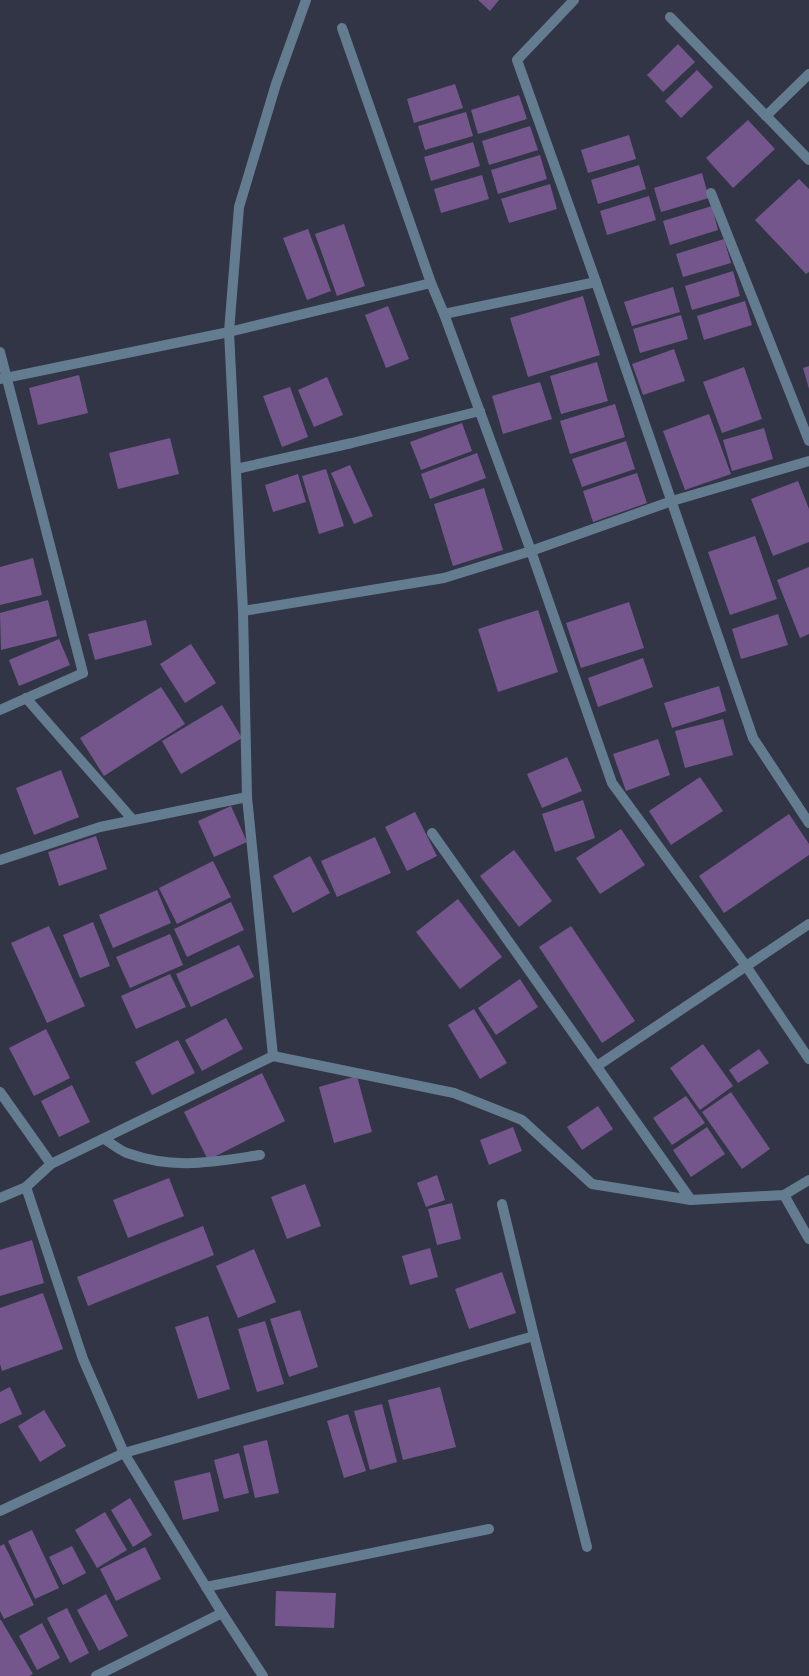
<svg xmlns="http://www.w3.org/2000/svg" width="809" height="1676" font-family="'Roboto Condensed',sans-serif">
<style>
.building{fill:#74568d}
.lines{fill:none;stroke-linecap:round;stroke-linejoin:round}
.minor{stroke:#647c90;stroke-width:10}
</style>
<rect width="100%" height="100%" fill="#323546"/>
<g class="building">
<polygon points="478,0 499,0 490,11"/>
<polygon points="678,44 695,62 663,92 647,75"/>
<polygon points="697,70 713,87 681,118 665,101"/>
<polygon points="455,84 463,108 414,123 407,99"/>
<polygon points="519,95 527,119 478,134 471,110"/>
<polygon points="466,112 473,136 425,150 418,126"/>
<polygon points="748,120 775,149 733,188 706,158"/>
<polygon points="530,126 538,150 489,165 482,141"/>
<polygon points="629,135 636,159 588,173 581,150"/>
<polygon points="473,142 480,166 431,181 424,157"/>
<polygon points="540,155 547,179 498,194 491,170"/>
<polygon points="639,165 646,189 598,204 591,180"/>
<polygon points="702,173 709,198 661,212 654,188"/>
<polygon points="482,175 489,199 441,213 434,189"/>
<polygon points="799,179 809,189 809,272 806,274 755,220"/>
<polygon points="550,184 557,209 509,223 501,199"/>
<polygon points="649,196 656,220 607,235 600,211"/>
<polygon points="712,206 718,230 670,245 663,221"/>
<polygon points="344,224 365,286 337,296 315,234"/>
<polygon points="308,229 331,291 307,300 283,238"/>
<polygon points="724,239 731,263 683,277 676,254"/>
<polygon points="733,271 740,296 692,310 685,286"/>
<polygon points="673,287 680,312 632,326 624,302"/>
<polygon points="583,296 600,355 528,377 510,318"/>
<polygon points="745,301 752,325 704,340 697,316"/>
<polygon points="388,306 409,359 386,368 365,315"/>
<polygon points="681,315 688,339 640,353 633,329"/>
<polygon points="674,349 685,381 643,395 632,364"/>
<polygon points="597,362 608,401 561,414 550,376"/>
<polygon points="809,366 809,389 803,368"/>
<polygon points="744,367 762,419 722,433 703,382"/>
<polygon points="79,375 88,413 38,425 29,388"/>
<polygon points="327,377 343,415 314,427 298,390"/>
<polygon points="540,382 552,419 503,434 492,396"/>
<polygon points="290,387 308,437 282,447 263,396"/>
<polygon points="615,404 625,437 570,454 560,421"/>
<polygon points="709,414 731,474 685,490 663,431"/>
<polygon points="462,423 472,451 421,470 410,442"/>
<polygon points="764,428 773,459 732,471 723,440"/>
<polygon points="170,438 179,474 118,489 109,453"/>
<polygon points="626,441 635,469 582,487 572,459"/>
<polygon points="477,453 486,478 430,499 421,474"/>
<polygon points="350,465 373,516 354,524 331,473"/>
<polygon points="326,469 344,526 319,534 302,476"/>
<polygon points="637,473 647,503 593,522 583,491"/>
<polygon points="298,474 306,502 273,512 265,485"/>
<polygon points="798,481 809,509 809,542 773,556 751,499"/>
<polygon points="484,488 503,550 453,566 434,504"/>
<polygon points="755,536 777,599 730,615 708,552"/>
<polygon points="33,558 42,595 0,605 0,567"/>
<polygon points="809,567 809,634 800,638 777,580"/>
<polygon points="48,600 57,636 1,650 0,613"/>
<polygon points="629,602 644,648 581,668 566,623"/>
<polygon points="538,610 558,672 498,692 478,629"/>
<polygon points="778,614 788,645 741,659 732,629"/>
<polygon points="146,620 152,645 95,660 88,634"/>
<polygon points="59,639 70,665 19,686 9,660"/>
<polygon points="191,644 216,683 185,703 160,664"/>
<polygon points="643,658 653,687 598,707 588,678"/>
<polygon points="719,686 726,711 672,728 664,703"/>
<polygon points="161,687 185,724 104,776 80,738"/>
<polygon points="222,705 242,738 181,774 162,741"/>
<polygon points="723,719 733,755 685,768 675,731"/>
<polygon points="658,739 670,775 626,791 613,754"/>
<polygon points="567,757 582,791 542,808 527,774"/>
<polygon points="61,770 79,817 34,835 16,788"/>
<polygon points="700,777 723,811 671,845 649,811"/>
<polygon points="583,800 595,838 555,852 542,814"/>
<polygon points="231,806 247,842 214,857 198,821"/>
<polygon points="415,812 437,856 407,871 385,827"/>
<polygon points="789,814 809,844 809,855 724,913 699,876"/>
<polygon points="621,829 645,865 600,894 576,858"/>
<polygon points="96,836 107,869 59,886 48,852"/>
<polygon points="375,837 391,873 337,897 321,861"/>
<polygon points="514,850 552,901 519,927 480,876"/>
<polygon points="310,856 330,893 293,913 273,876"/>
<polygon points="213,861 231,897 177,924 159,888"/>
<polygon points="157,890 171,923 113,948 99,915"/>
<polygon points="458,899 502,957 460,989 416,932"/>
<polygon points="231,902 244,930 187,957 174,929"/>
<polygon points="93,922 110,966 80,978 63,935"/>
<polygon points="49,926 85,1006 47,1023 11,943"/>
<polygon points="571,926 635,1021 602,1043 539,947"/>
<polygon points="170,934 183,965 130,988 116,957"/>
<polygon points="239,945 254,977 191,1007 176,974"/>
<polygon points="170,974 186,1007 136,1029 121,996"/>
<polygon points="520,979 538,1007 496,1035 478,1008"/>
<polygon points="474,1009 507,1063 480,1079 448,1025"/>
<polygon points="226,1018 243,1049 202,1071 185,1040"/>
<polygon points="46,1029 70,1078 34,1096 9,1048"/>
<polygon points="178,1040 195,1073 152,1095 135,1062"/>
<polygon points="703,1044 733,1086 700,1110 670,1068"/>
<polygon points="759,1049 769,1063 738,1083 729,1070"/>
<polygon points="262,1073 285,1121 208,1160 184,1112"/>
<polygon points="357,1076 372,1132 334,1143 319,1087"/>
<polygon points="72,1085 90,1122 59,1137 41,1101"/>
<polygon points="731,1092 770,1149 742,1169 702,1112"/>
<polygon points="686,1096 705,1123 672,1145 653,1118"/>
<polygon points="598,1106 613,1129 582,1150 567,1127"/>
<polygon points="513,1127 522,1151 489,1165 480,1140"/>
<polygon points="707,1127 725,1154 691,1177 673,1150"/>
<polygon points="437,1175 445,1200 426,1207 417,1183"/>
<polygon points="169,1178 184,1216 128,1238 113,1200"/>
<polygon points="305,1184 321,1226 287,1239 271,1197"/>
<polygon points="452,1203 461,1239 437,1245 428,1209"/>
<polygon points="203,1226 214,1255 88,1306 77,1277"/>
<polygon points="32,1240 44,1283 0,1296 0,1250"/>
<polygon points="430,1248 438,1277 410,1285 402,1256"/>
<polygon points="254,1249 276,1302 238,1318 216,1266"/>
<polygon points="502,1272 516,1313 469,1329 455,1289"/>
<polygon points="43,1293 63,1349 2,1371 0,1364 0,1308"/>
<polygon points="300,1310 318,1367 289,1377 270,1319"/>
<polygon points="208,1316 230,1389 198,1399 175,1327"/>
<polygon points="265,1321 284,1384 257,1392 238,1329"/>
<polygon points="10,1387 22,1414 0,1424 0,1392"/>
<polygon points="440,1387 456,1447 403,1460 388,1400"/>
<polygon points="382,1404 397,1462 370,1470 354,1411"/>
<polygon points="44,1410 66,1446 40,1462 18,1426"/>
<polygon points="348,1414 366,1471 344,1478 327,1421"/>
<polygon points="267,1440 279,1493 255,1498 243,1446"/>
<polygon points="239,1453 249,1493 224,1499 214,1460"/>
<polygon points="210,1472 219,1511 183,1520 174,1481"/>
<polygon points="130,1498 152,1535 133,1547 111,1510"/>
<polygon points="105,1512 127,1550 97,1568 75,1530"/>
<polygon points="32,1530 59,1588 35,1599 8,1541"/>
<polygon points="4,1544 34,1605 4,1619 0,1611 0,1546"/>
<polygon points="72,1546 86,1573 63,1585 49,1557"/>
<polygon points="145,1547 161,1579 116,1601 100,1569"/>
<polygon points="276,1591 336,1593 334,1628 275,1626"/>
<polygon points="106,1594 128,1636 99,1651 77,1610"/>
<polygon points="67,1608 89,1653 70,1663 47,1618"/>
<polygon points="0,1620 1,1620 33,1674 29,1676 0,1676"/>
<polygon points="42,1623 60,1658 37,1670 19,1636"/>
</g>
<g class="lines">
<g class="minor">
<polyline points="574,0 517,60 596,282 753,738 809,823"/>
<polyline points="670,17 809,160"/>
<polyline points="342,28 431,283 444,314 531,551 612,783 746,966 809,1059"/>
<polyline points="766,116 809,74"/>
<polyline points="711,193 809,441"/>
<polyline points="444,314 596,282"/>
<polyline points="0,352 83,673 0,710"/>
<polyline points="0,379 229,332 431,283"/>
<polyline points="236,469 352,443 480,411"/>
<polyline points="243,611 444,578 531,551 672,501 809,461"/>
<polyline points="26,698 133,820"/>
<polyline points="432,833 691,1200"/>
<polyline points="0,860 100,827 247,797"/>
<polyline points="273,1056 247,797 243,611 229,332 239,207 276,84 306,0"/>
<polyline points="597,1066 809,924"/>
<polyline points="0,1092 51,1164"/>
<path d="M104,1139C111,1143 119,1150 127,1153C174,1170 212,1162 260,1155"/>
<polyline points="26,1187 83,1359 124,1453 222,1613 263,1676"/>
<polyline points="784,1195 809,1239"/>
<polyline points="0,1198 26,1187 51,1164 273,1056 454,1093 522,1120 592,1184 691,1200 784,1195 809,1180"/>
<polyline points="534,1336 587,1547"/>
<polyline points="0,1511 124,1453 534,1336 502,1204"/>
<polyline points="206,1587 489,1529"/>
<polyline points="96,1676 222,1613"/>
</g>
</g>
</svg>
